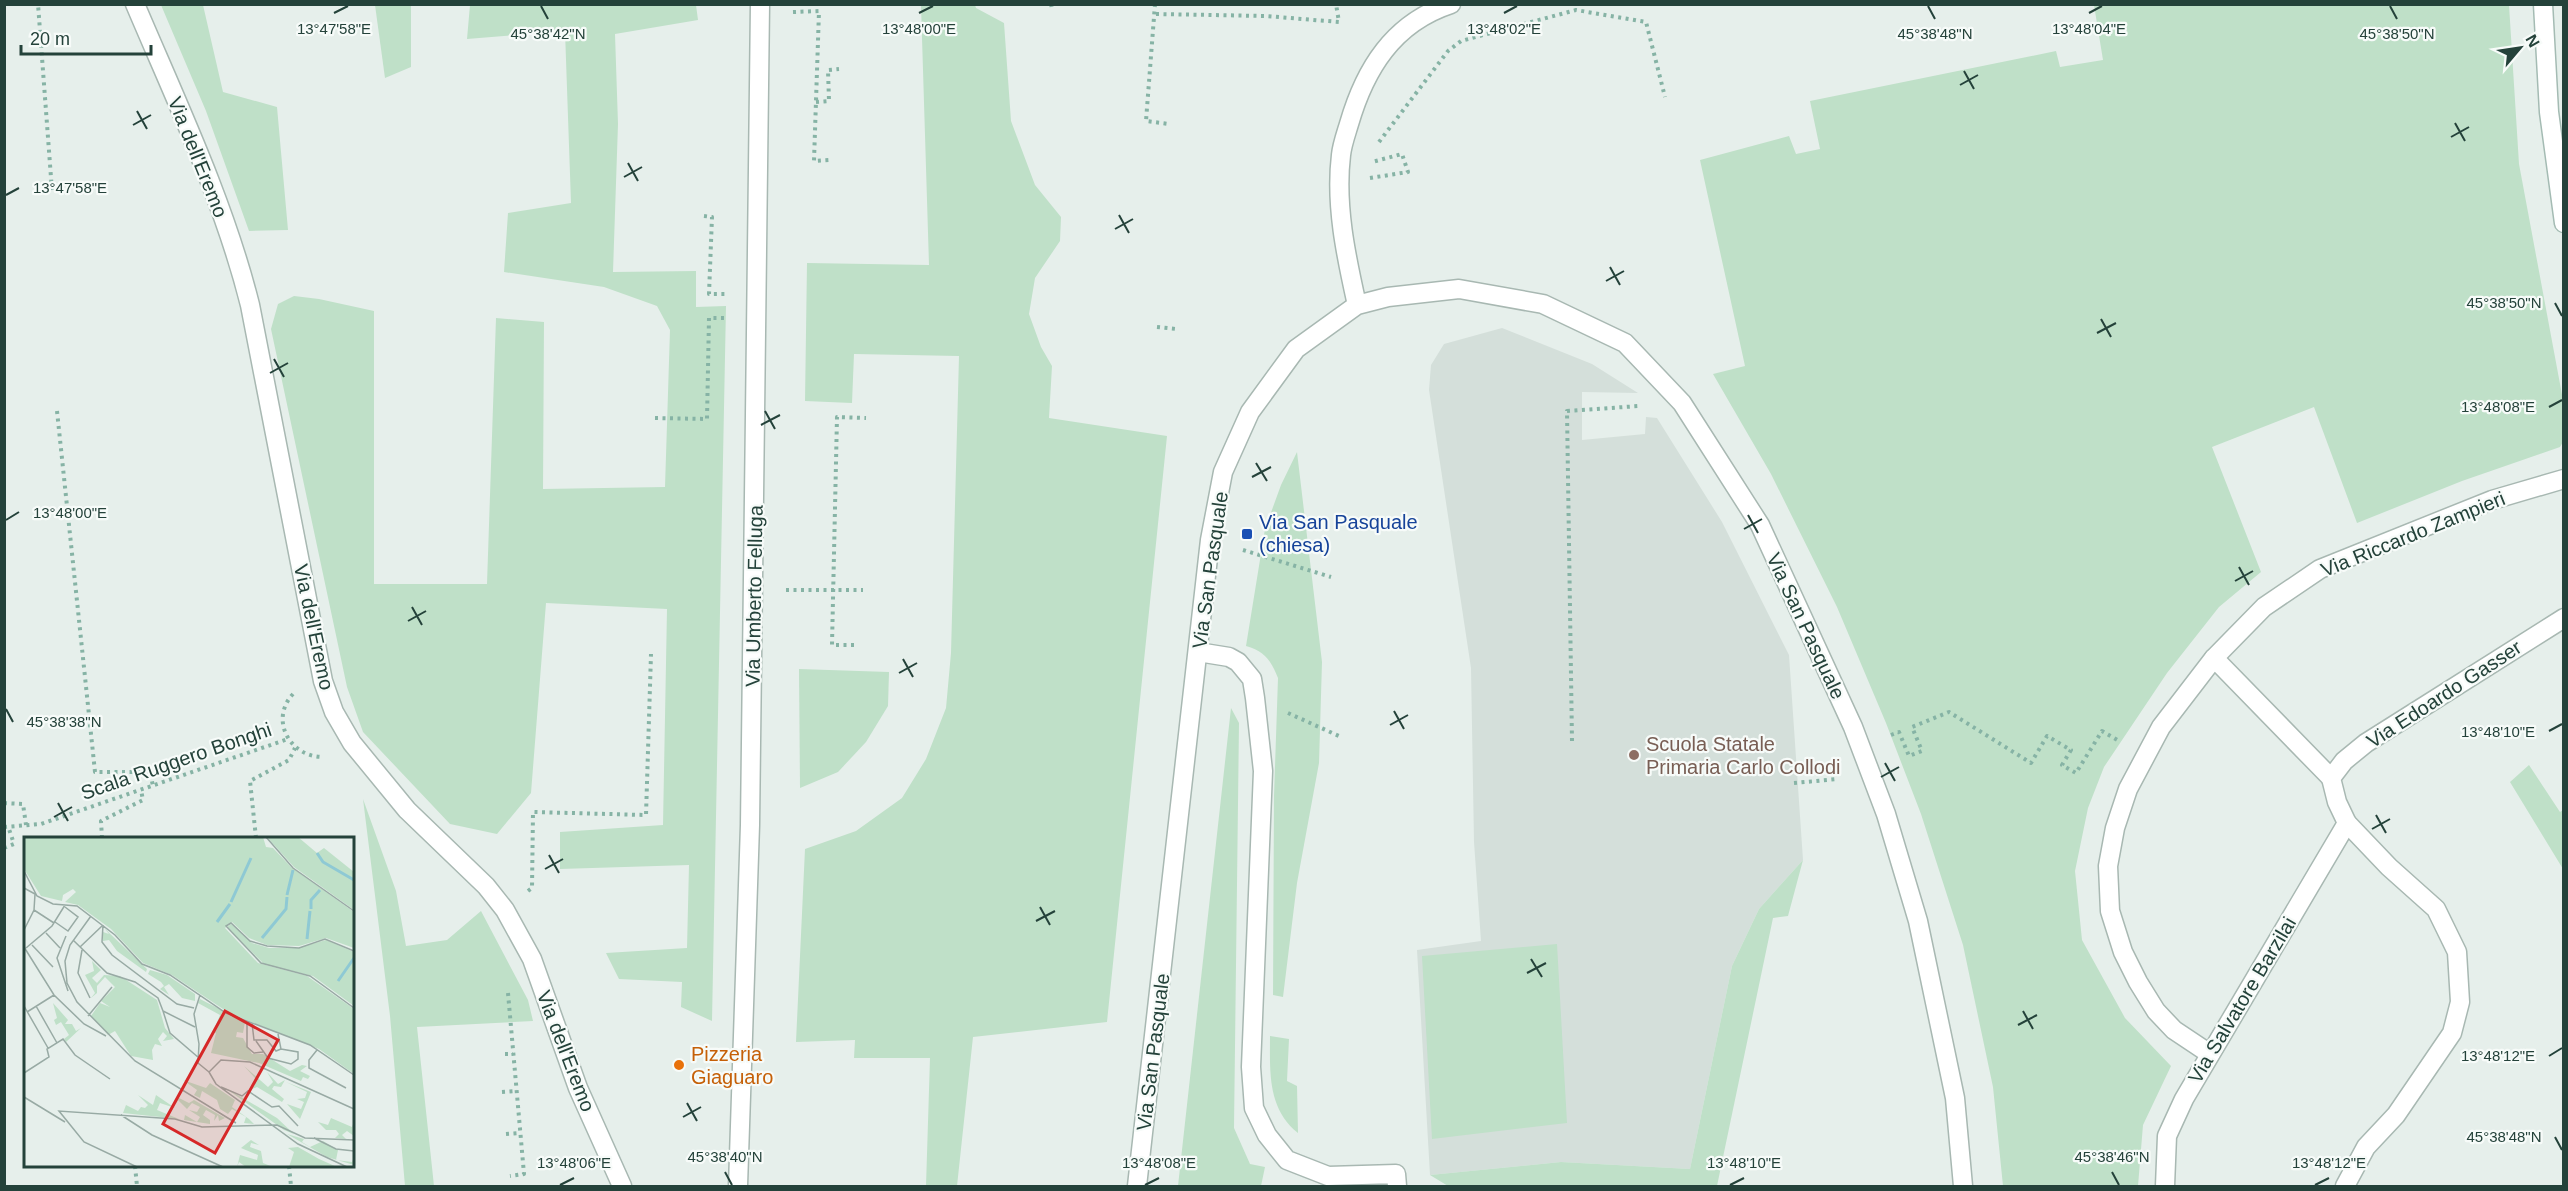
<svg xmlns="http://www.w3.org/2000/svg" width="2568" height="1191" font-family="Helvetica,sans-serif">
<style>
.built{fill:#d4dfda}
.green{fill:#bfe0c8}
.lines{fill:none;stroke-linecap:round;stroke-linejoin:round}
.minor-casing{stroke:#a8b8b2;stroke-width:21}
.tertiary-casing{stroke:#a8b8b2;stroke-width:21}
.secondary-casing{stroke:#a4bbb3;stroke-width:21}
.path{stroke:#86b3a5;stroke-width:4;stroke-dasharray:3 4.5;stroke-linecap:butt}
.minor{stroke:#fff;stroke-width:18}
.tertiary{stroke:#fff;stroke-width:18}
.secondary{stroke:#fff;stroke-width:18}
.ticks{fill:none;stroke:#24423a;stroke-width:2}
.transit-dot{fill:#1a4fb4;stroke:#f7fbf9;stroke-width:2}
.education-dot{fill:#8d6e63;stroke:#f7fbf9;stroke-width:2}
.food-dot{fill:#e8710a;stroke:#f7fbf9;stroke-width:2}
.labels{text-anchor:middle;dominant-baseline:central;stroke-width:4.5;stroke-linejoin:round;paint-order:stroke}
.street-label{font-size:20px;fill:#24423a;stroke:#f7fbf9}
.transit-label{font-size:20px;fill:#164399;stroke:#f7fbf9;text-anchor:start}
.education-label{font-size:20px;fill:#785e54;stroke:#f7fbf9;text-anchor:start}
.food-label{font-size:20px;fill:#c56008;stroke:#f7fbf9;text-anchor:start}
.inset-river{fill:none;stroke:#8ec9d4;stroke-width:3}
.inset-road{fill:none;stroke:#98aaa4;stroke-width:1.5}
.view{fill:#d62828;fill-opacity:0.15;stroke:#d62828;stroke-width:3}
.inset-edge{fill:none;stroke:#24423a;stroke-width:3}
.ticks-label{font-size:15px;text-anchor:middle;fill:#24423a;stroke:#f7fbf9;stroke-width:4.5;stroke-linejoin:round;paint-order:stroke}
</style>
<rect width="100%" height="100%" fill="#e6efeb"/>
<polygon class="built" points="1502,328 1592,364 1638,393 1582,392 1582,440 1645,434 1646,417 1657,418 1722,522 1789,655 1803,860 1759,909 1732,966 1690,1169 1561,1162 1430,1175 1417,950 1481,941 1474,842 1471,668 1429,390 1431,365 1444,344"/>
<g class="green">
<polygon points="161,5 203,5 223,92 277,107 288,230 249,231 206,111"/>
<polygon points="375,5 411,5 411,67 385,78"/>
<polygon points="470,5 696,5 698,20 615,34 618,124 613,272 696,271 696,307 726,306 712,1021 681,1007 682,982 619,979 606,953 687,948 689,865 560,869 560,832 663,825 667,609 546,603 531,793 497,834 450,824 363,732 347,687 271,329 278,304 294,296 319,299 374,311 374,584 487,584 496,318 544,322 543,489 665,487 670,330 657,306 604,287 504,272 508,213 571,203 565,31 467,39"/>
<polygon points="921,5 975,5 976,8 1004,23 1011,121 1035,185 1061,217 1060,241 1035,278 1029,314 1041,347 1052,366 1049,418 1167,436 1107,1022 973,1037 957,1186 926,1186 930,1058 854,1058 855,1040 796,1042 805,849 856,831 902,798 926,759 946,708 951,653 959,356 854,354 852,403 805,401 807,263 929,265"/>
<polygon points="2094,5 2509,5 2519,164 2563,400 2563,442 2560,447 2462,481 2357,523 2314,407 2212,447 2261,572 2219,607 2167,673 2104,767 2088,808 2075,871 2082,940 2125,1018 2171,1066 2143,1125 2138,1186 2003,1186 1993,1087 1963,945 1921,814 1886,723 1837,607 1771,474 1713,374 1745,366 1700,160 1789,136 1796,154 1820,149 1810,101 2056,51 2060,67 2103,60"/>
<path d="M1297,452L1322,662L1319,763L1297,883L1283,997L1273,995L1274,796L1278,678C1271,661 1265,651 1246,646L1265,529L1281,485Z"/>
<polygon points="799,669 889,672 888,706 866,742 838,772 800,788"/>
<polygon points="1231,708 1239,723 1234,1128 1250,1164 1265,1167 1261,1186 1178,1186"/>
<polygon points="2529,765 2560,812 2563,810 2563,869 2510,782"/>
<polygon points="363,799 396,891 406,946 447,940 481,911 528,1000 533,1021 417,1027 434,1186 405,1186 390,1016"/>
<polygon points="1803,860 1788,916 1773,918 1717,1186 1448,1186 1430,1175 1561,1162 1690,1169 1732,966 1759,909"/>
<polygon points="1557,944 1567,1123 1432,1139 1422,956"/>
<path d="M1270,1036L1289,1039L1287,1081L1297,1086L1298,1133C1267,1108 1270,1071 1270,1036Z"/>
</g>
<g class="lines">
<defs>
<g id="minor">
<path d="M135,4C177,103 224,201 250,305L323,681L334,712L352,743L407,810L486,886L505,910L532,959L578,1088L622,1186"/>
<path d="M1357,305C1346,256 1335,205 1341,155C1342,145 1346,134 1349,124C1365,69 1393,23 1451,4"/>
<polyline points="1198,652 1229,657 1238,662 1252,679 1255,698 1263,771 1251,1067 1254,1108 1267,1135 1287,1160 1328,1176 1396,1174 1397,1186"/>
<polyline points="2214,658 2331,778"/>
<polyline points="2210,1054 2174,1030 2156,1011 2138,982 2123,952 2110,911 2108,866 2115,828 2128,789 2161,727 2214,658 2264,607 2320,569 2492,500 2564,479"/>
<polyline points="738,1186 750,825 760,4"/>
<polyline points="2165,1186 2167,1136 2184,1099 2347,823"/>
<polyline points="2345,1186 2366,1147 2396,1115 2452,1033 2460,1002 2457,952 2436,909 2389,867 2347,823 2337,802 2331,778 2344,761 2366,743 2564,618"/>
</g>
<polyline id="tertiary" points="1137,1186 1210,540 1223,472 1250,412 1296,349 1357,305 1388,297 1459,289 1543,304 1625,343 1682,403 1760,525 1853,727 1886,814 1918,921 1955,1098 1963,1186"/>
<polyline id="secondary" points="2543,4 2549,112 2564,223"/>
</defs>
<use href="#minor" class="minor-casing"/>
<use href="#tertiary" class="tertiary-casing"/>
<use href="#secondary" class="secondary-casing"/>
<g class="path">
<polyline points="1051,4 1052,9"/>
<polyline points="1155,4 1146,121 1169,124"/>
<polyline points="793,12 819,11 814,161 829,160"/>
<polyline points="1156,14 1266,16 1339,22 1336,4"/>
<polyline points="816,102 829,101 828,70 839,69"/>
<polyline points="1379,142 1448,51 1461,41 1576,10 1646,22 1665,97"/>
<polyline points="1370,178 1408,172 1402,154 1372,162"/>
<polyline points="38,191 52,191 38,4"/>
<polyline points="704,216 712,217 709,294 725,294"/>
<polyline points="1157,327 1176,329"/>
<polyline points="57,411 95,772 150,772 153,786"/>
<polyline points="655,418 707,419 709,318 725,318"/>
<polyline points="1243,550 1331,577"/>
<polyline points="786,590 863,590"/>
<polyline points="854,645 832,645 837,417 866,418"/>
<path d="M293,694C269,720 290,757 323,757"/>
<polyline points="1288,713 1339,736"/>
<polyline points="1891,735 1899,732 1909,756 1922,751 1912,727 1949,712 2031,763 2047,736 2071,750 2062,765 2076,773 2102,731 2119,741"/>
<polyline points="1572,741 1567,411 1639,406"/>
<polyline points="1794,783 1838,779"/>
<polyline points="4,803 23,804 26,825"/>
<polyline points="4,827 41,824 288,739"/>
<polyline points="102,838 101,821 143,800 141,790"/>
<polyline points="256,838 250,781 289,760 295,748"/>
<polyline points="4,848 14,844 8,826"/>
<polyline points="528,891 532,888 533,812 646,815 651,654"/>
<polyline points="508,993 524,1174 510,1176"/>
<polyline points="505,1054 513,1054"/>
<polyline points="502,1092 517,1091"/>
<polyline points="506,1134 520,1133"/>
<polyline points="135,1166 137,1186"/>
<polyline points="289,1166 291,1186"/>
</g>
<use href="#minor" class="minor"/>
<use href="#tertiary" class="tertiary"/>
<use href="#secondary" class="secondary"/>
</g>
<path class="ticks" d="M541,6L548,19M1928,6L1935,19M2390,6L2397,19M334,13L348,6M919,13L933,6M1504,13L1517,6M2089,13L2102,6M1964,71L1974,89M1960,85L1978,75M137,111L147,129M2455,123L2465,141M133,125L151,115M2451,137L2469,127M628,163L638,181M624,177L642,167M6,195L19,188M1119,215L1129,233M1115,229L1133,219M1610,267L1620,285M1606,281L1624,271M2555,303L2562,316M2101,319L2111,337M2097,333L2116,323M274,359L284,377M270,373L288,363M2549,407L2562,400M765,411L775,429M761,425L780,415M1256,463L1267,481M1252,477L1271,467M1748,515L1758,533M6,520L19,512M1744,529L1762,519M2239,567L2249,585M2235,581L2253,571M412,607L422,625M408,621L426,611M903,659L913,677M899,673L917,663M6,709L13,722M1394,711L1404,729M1390,725L1408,715M2549,731L2562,724M1885,763L1895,781M1881,777L1899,767M58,803L68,821M2376,815L2386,833M54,817L72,807M2372,829L2390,819M549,855L559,873M545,869L563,859M1040,907L1050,925M1036,921L1055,911M1531,959L1542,977M1527,973L1546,963M2023,1011L2033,1029M2018,1025L2037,1015M2549,1056L2562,1048M687,1103L697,1121M683,1117L701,1107M2555,1137L2562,1150M725,1172L732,1185M2112,1172L2119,1185M560,1185L574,1178M1145,1185L1159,1178M1730,1185L1744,1178M2315,1185L2329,1178"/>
<rect class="transit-dot" x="1241" y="528" width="12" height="12" rx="3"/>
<circle class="education-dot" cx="1634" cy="755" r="6"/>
<circle class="food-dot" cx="679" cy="1065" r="6"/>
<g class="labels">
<g class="street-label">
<text transform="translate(198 157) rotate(68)">Via dell'Eremo</text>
<text transform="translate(2413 534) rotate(-22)">Via Riccardo Zampieri</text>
<text transform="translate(1210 570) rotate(-82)">Via San Pasquale</text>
<text transform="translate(754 596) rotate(-89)">Via Umberto Felluga</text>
<text transform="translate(1806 626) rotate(65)">Via San Pasquale</text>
<text transform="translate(314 627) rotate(78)">Via dell'Eremo</text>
<text transform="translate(2444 694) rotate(-33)">Via Edoardo Gasser</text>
<text transform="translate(176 761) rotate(-19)">Scala Ruggero Bonghi</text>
<text transform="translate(2242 1000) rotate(-59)">Via Salvatore Barzilai</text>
<text transform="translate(566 1051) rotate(69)">Via dell'Eremo</text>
<text transform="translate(1153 1052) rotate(-83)">Via San Pasquale</text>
</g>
<g class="transit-label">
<text x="1259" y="522">Via San Pasquale<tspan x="1259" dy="23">(chiesa)</tspan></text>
</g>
<g class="education-label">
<text x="1646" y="744">Scuola Statale<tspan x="1646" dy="23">Primaria Carlo Collodi</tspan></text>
</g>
<g class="food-label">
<text x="691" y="1054">Pizzeria<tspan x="691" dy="23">Giaguaro</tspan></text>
</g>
</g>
<g transform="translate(24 837)">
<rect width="330" height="330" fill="#e6efeb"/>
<path d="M0,0H239L242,10L249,11L267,30L330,75V111L302,101L275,109L243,108L225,101L208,85L201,91L234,126L283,139L330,172V237L295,212L205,176L148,138L119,126L87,92L54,68L41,65L52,55L49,52L39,58L38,64L17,59L0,32ZM243,0H274L293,16L300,11L330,35V73L270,30ZM207,87L228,106L245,111H274L302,103L330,115V169L289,139L240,127L203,90ZM80,91L123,132L122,135L93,114L85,103L79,104V95L85,97ZM68,124L77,133L68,141L73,146L80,138L96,139L133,163L141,191L150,202L139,204L143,199L139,195L134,202L138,209L131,207L128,213L129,223L107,219L91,194L84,198L67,179L76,166L86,170L77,164L91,150L81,140L73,149V156L67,161L71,156L61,138L70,134ZM126,133L143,138L171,157V164L158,161L145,147L140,150L145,158L136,152L140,149L137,145L124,137ZM176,162L221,185L219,196L213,195L212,200L219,201L228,217H239L266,234L278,228L283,229L276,234L286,239L284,242L279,240L277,244L235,226L187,216L192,196L189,195L196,178L174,166ZM29,166L44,183L41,187H48L52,194L57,191L42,205L40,202L45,198L37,185L32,188L30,183L33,181ZM220,229L244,250L249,245L243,235L254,247L261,243L257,250L250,249L248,252L260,262L258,265L233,250L225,253L231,241ZM159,243L182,251L186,246L211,263L208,270L225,282L230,287L220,286L222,280L208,272L204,277L196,272L193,263L178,254L176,261L170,258L173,253ZM262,245L287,255L276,282L263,267L277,272L280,265L273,262L281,261L283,255ZM200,250L253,281L270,297L260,293ZM155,256V261L165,266L170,263L201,281L195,284L194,278L190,284L191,278L182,273L179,278L186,283V287L160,283L161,278L173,285L176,280L165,273L173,275L176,270L168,266L163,272L154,263L152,267ZM114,258L129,268L132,258L151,271L136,266L133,273L155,282L99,276L102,268L114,274L117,270L121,271L124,268ZM307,281L328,290L330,284V299L323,294L318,298L322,302L311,301L315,297L312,293H302L294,285L304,288ZM263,297L280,302L278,305L286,310L299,304L314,313L312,323L328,325L330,320V328L303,320ZM227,303L235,308L227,306L226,310L237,314L239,326L249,330H222L215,325L213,330L216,318L233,323L234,318L217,311ZM274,310L295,322L313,330H265L270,315L264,311Z" fill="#bfe0c8"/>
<path class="inset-river" d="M293,16L299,25L330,43M263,58L269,33M207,65L227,21M287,72V63L296,53M193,85L206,67M238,101L262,72L263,60M283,102L286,74M314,144L330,121"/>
<path class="inset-road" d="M242,0L269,31L330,74M0,34L13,59L29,67L53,69L91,98L118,127L146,138L202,176L286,208L330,238M0,51L11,57L10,73L0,93M10,73L30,86M67,79L46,108L41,124L43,146L53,165L111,224L212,286M31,85L44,94L54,80L41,70M79,88L78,105L88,118L153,167L170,171M22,96L36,111M42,99L33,121L44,154M49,103L83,136L111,145L134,161L139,174L171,190M8,108L29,130M0,110L30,158L60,187L82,199M56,110L78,89M2,111L28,89L41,68M58,113L54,136L66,161M330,114L301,102L275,111L243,109L226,104L207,86L202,89L237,126L286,139L330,171M176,158L170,177L175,207L174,226L185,235M0,169L24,211M12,169L33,206M139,174L146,196L175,221M3,175L30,158M64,179L88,150M223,184V210L230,216L239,215M228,186L230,203H243L252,214L257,212L254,197M232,204L244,221L267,227L274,222V215L257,212M293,213L285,223V231L322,251M0,236L25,220L23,212L39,202L51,218L86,242M197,250L218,259L224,254L248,270L255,269L274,289M0,260L41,285M97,278L128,298L199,330M290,301L312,312L330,314M113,330L60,305L35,274L151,282L178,290L253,288L281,301L330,303M323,330L274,307L192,247L185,235L197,223L226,225L330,272"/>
<path class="view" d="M201,174L254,203L191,316L139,287Z"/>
<rect width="330" height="330" class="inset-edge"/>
</g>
<g class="ticks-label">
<text x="334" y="34">13°47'58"E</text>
<text x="919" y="34">13°48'00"E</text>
<text x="1504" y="34">13°48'02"E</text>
<text x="2089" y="34">13°48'04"E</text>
<text x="2397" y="39">45°38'50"N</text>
<text x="548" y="39">45°38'42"N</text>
<text x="1935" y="39">45°38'48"N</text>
<text x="70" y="193">13°47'58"E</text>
<text x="2504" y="308">45°38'50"N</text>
<text x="2498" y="412">13°48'08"E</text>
<text x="70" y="518">13°48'00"E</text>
<text x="64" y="727">45°38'38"N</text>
<text x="2498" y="737">13°48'10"E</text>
<text x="2498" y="1061">13°48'12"E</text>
<text x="2504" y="1142">45°38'48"N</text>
<text x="725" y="1162">45°38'40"N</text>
<text x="2112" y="1162">45°38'46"N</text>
<text x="574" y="1168">13°48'06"E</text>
<text x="1159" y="1168">13°48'08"E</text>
<text x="1744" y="1168">13°48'10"E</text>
<text x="2329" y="1168">13°48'12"E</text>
</g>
<rect width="2568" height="1191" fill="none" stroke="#24423a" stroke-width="12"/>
<g transform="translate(2520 48) rotate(61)" stroke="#f7fbf9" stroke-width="4.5" paint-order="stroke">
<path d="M0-4.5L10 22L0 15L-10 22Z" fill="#24423a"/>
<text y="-9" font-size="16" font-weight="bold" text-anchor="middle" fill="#24423a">N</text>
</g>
<path d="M21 45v9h130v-9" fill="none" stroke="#24423a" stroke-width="3"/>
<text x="30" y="45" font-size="18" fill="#24423a" stroke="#f7fbf9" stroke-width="4.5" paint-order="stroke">20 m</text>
</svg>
